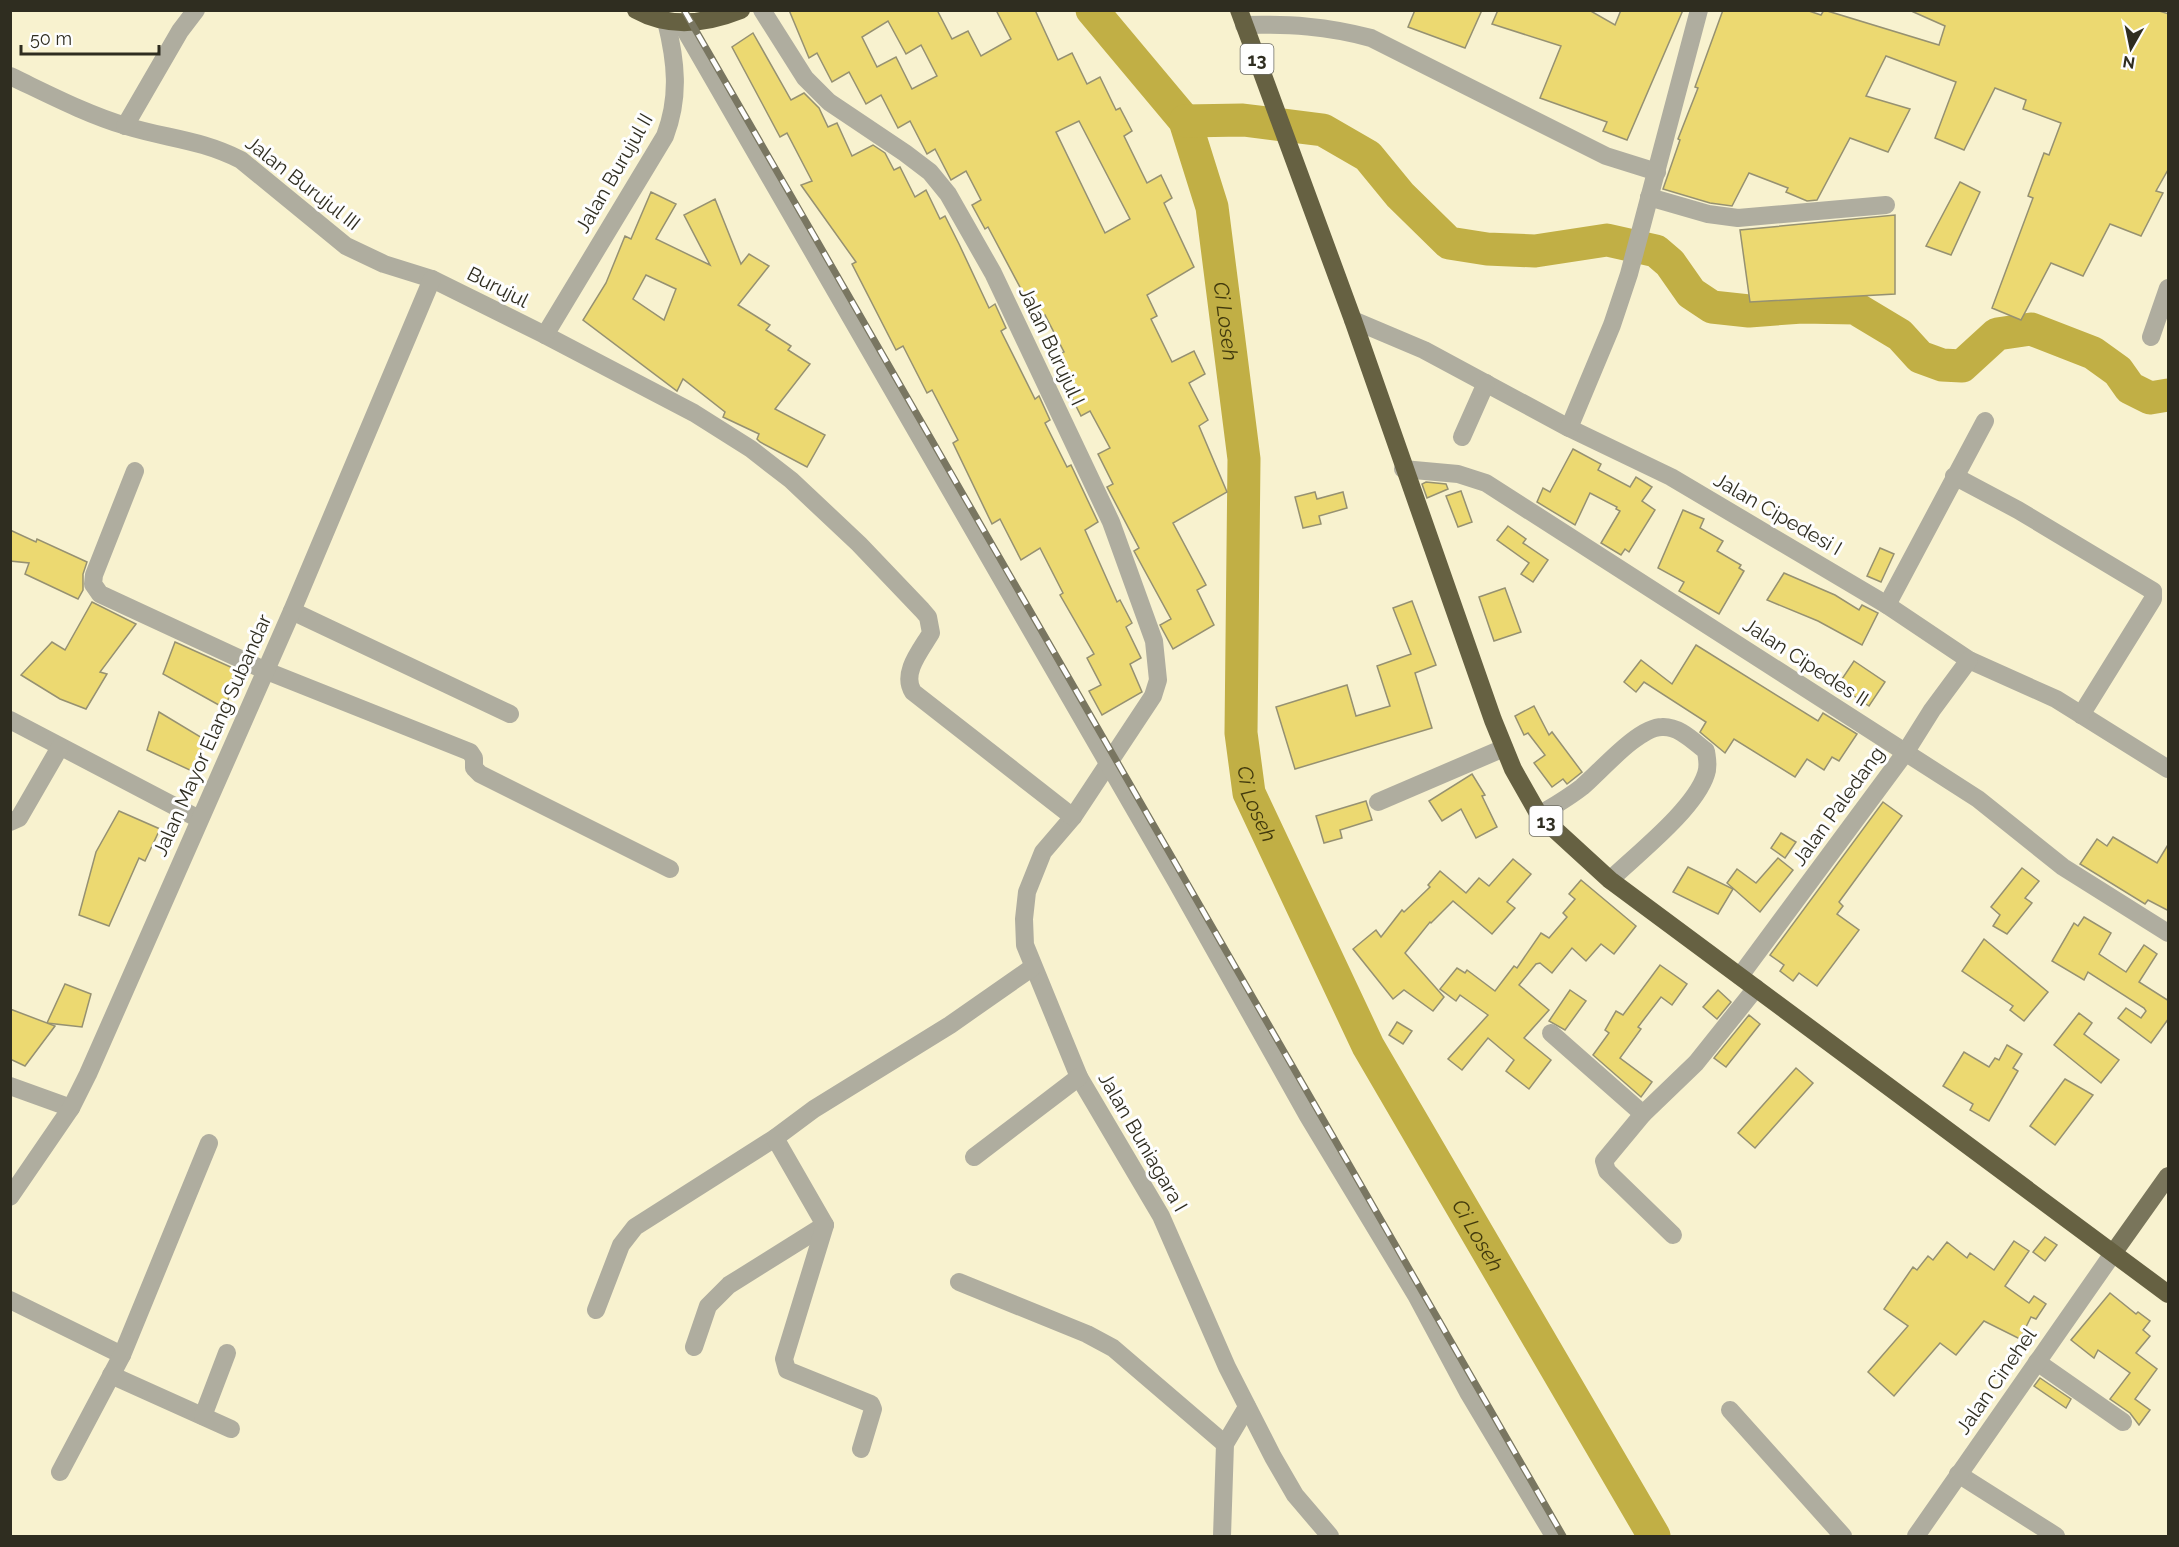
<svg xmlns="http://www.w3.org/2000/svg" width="2179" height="1547" font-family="Raleway,sans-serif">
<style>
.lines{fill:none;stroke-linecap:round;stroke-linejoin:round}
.river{stroke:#c1af45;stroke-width:33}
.building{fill:#ecd971;stroke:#969171;stroke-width:1.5;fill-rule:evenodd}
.minor{stroke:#afad9f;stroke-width:18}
.major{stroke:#79755b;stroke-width:18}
.highway{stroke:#666142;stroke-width:18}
.rail-casing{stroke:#797661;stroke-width:7}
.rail{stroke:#fefefe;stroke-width:4.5;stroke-dasharray:14;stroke-linecap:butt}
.labels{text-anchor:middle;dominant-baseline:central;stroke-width:6;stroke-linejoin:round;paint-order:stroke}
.shield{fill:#fefefe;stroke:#6d6c63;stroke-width:1.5}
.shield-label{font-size:18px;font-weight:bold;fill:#2f2d20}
.street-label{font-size:20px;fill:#2f2d20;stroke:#fefefe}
.water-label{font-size:21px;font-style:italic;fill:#423a0d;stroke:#fefefe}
</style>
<rect width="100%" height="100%" fill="#f8f2cf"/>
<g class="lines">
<g class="river">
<path id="s1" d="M1092,10L1185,121L1212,207L1244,459L1241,733L1249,793L1368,1046L1654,1536"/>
<polyline points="1185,121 1243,120 1323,130 1368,156 1400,195 1449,243 1487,249 1535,251 1607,240 1656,251 1670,263 1691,293 1712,307 1749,311 1802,307 1855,308 1900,335 1920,357 1942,365 1962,366 1997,334 2031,329 2093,353 2118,371 2130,388 2150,398 2168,395"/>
</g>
</g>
<g class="building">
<path d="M789,10H937L952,39L968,31L981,56L1011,39L996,10H1035L1058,60L1072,53L1087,84L1100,77L1116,110L1120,108L1132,131L1124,136L1147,183L1161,175L1172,198L1164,203L1194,267L1147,295L1157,316L1151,319L1172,362L1194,351L1205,374L1189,383L1208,420L1199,426L1227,492L1173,523L1206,585L1197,590L1214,625L1173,649L1160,625L1171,619L1134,551L1139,548L1107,487L1113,484L1098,454L1110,448L1090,411L1081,416L1069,392L1071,391L1053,357L1064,352L1045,315L1037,319L988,227L985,229L972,205L981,200L966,171L951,180L935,149L927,154L910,121L898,128L881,95L866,104L849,72L832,82L817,53L809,58ZM888,21L906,54L921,45L937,76L912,89L896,57L877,67L862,37ZM1079,121L1130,219L1105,233L1056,132Z"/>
<polygon points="1415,10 1482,10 1465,48 1408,27"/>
<polygon points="1498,10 1589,10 1615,25 1621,10 1683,10 1627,140 1603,131 1607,122 1540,98 1561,46 1492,24"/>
<polygon points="1723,10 1806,10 1821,15 1824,10 1939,45 1945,26 1909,10 2156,10 2169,14 2169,168 2156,191 2163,193 2141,236 2110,224 2083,276 2051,263 2021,320 1992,308 2033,198 2028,196 2044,153 2049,155 2061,123 2023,109 2026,100 1995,88 1964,150 1935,138 1956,82 1886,56 1866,96 1910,109 1888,152 1850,138 1817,200 1807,201 1786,192 1788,188 1749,173 1732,206 1710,203 1663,189 1680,140 1678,139 1698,88 1695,87"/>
<polygon points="753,33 791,100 804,93 819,108 828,127 837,123 852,156 873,145 885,153 894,170 900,167 915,197 926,190 940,219 945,216 959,244 989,308 995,304 1006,328 1001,331 1035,399 1039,396 1050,420 1045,423 1067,467 1071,465 1098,522 1085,530 1117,602 1120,600 1132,623 1126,627 1141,658 1130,664 1142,692 1102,715 1089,691 1101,685 1087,658 1094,654 1060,595 1063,593 1040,548 1021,560 1000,519 992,524 953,443 958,440 932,390 927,393 903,346 896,350 852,264 856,262 801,185 812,181 787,133 780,137 732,47"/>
<polygon points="1960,182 1980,192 1951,255 1926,246"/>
<path d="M651,192L676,204L656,239L710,265L684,215L715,199L741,264L749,254L769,266L738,305L770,325L766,330L791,346L788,350L810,364L775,409L825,435L807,467L760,442L757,439L759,434L723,417L725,412L683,379L677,391L583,320L606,283L625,236L631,239ZM646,275L676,289L664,320L633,299Z"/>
<polygon points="1895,215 1895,294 1750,302 1740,230"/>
<polygon points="1573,449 1601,464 1598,470 1630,487 1636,477 1652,487 1642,501 1655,510 1629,552 1625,549 1621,555 1601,543 1620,511 1616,509 1617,507 1590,493 1575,525 1537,502 1543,488 1550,492"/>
<polygon points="1426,482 1446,484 1448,489 1427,498 1422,484"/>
<polygon points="1461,491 1472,522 1458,527 1446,496"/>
<polygon points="1315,492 1317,499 1343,492 1347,508 1319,516 1321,524 1303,528 1295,497"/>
<polygon points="1683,510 1704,519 1700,528 1723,541 1717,551 1741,565 1739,568 1744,571 1719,614 1679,591 1684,582 1658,568"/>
<polygon points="1508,526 1526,539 1523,543 1548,560 1533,582 1521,574 1529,563 1497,540"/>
<polygon points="10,530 36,542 37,539 87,562 83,574 83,590 78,599 25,574 29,563 10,561"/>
<polygon points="1880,548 1894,554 1881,582 1867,576"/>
<polygon points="1784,573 1835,595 1859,610 1862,605 1878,613 1862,645 1818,621 1767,600"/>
<polygon points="1505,588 1521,632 1494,641 1479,597"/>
<polygon points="1412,601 1436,665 1415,673 1432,728 1295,769 1276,707 1347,685 1356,716 1390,706 1377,666 1411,654 1393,608"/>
<polygon points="92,602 136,624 100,672 107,674 86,709 60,699 21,675 52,642 65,650"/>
<polygon points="175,642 235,669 226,709 163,674"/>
<polygon points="1696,645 1818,721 1823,713 1857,734 1839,761 1832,757 1824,770 1807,759 1795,777 1734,739 1725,753 1700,732 1706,722 1644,682 1636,692 1624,682 1641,660 1672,684"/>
<polygon points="1854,661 1885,682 1869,706 1838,685"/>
<polygon points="1534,706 1549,735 1552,732 1582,772 1567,784 1563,779 1552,787 1534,763 1545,755 1528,733 1524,735 1515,716"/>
<polygon points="159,712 204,739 194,772 147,750"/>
<polygon points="1472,774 1485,795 1482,796 1497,827 1476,838 1461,809 1442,821 1429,801"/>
<polygon points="1366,801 1372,820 1340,830 1342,838 1324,843 1316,816"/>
<polygon points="1883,802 1902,816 1839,902 1843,906 1837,914 1859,930 1817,986 1799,973 1793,981 1780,971 1784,965 1770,955"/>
<polygon points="119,811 160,829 145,861 139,858 109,926 79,915 96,852"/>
<polygon points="1781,833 1796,842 1785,858 1771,848"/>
<polygon points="2113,837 2157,863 2169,843 2169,911 2148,900 2145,904 2080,864 2097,839 2107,846"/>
<polygon points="1778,858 1793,870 1760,912 1727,883 1737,869 1756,883"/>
<polygon points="1513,859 1531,874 1507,902 1515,908 1492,934 1453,901 1431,923 1430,922 1405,953 1444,997 1433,1011 1404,990 1393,999 1353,949 1376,930 1381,937 1402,910 1404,912 1430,887 1428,885 1440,871 1466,893 1479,878 1489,886"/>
<polygon points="1688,867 1733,889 1718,914 1673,892"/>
<polygon points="2022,868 2039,881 2025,898 2032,903 2007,934 1993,926 2000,915 1991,907"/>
<polygon points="1581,880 1636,926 1614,954 1601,944 1586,961 1572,948 1552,973 1540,963 1536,964 1519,985 1549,1010 1524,1038 1551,1060 1529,1089 1506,1071 1514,1060 1488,1038 1462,1070 1448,1059 1488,1015 1460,995 1456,1001 1440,989 1457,968 1465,973 1467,970 1495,991 1514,966 1517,968 1541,933 1549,938 1567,917 1563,913 1575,899 1569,894"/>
<polygon points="2084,917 2111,933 2099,954 2126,972 2144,945 2157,954 2139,982 2169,1001 2169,1018 2151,1043 2118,1018 2126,1008 2141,1018 2146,1011 2144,1008 2088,972 2084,980 2052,961 2074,923 2078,926"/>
<polygon points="1984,939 2048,992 2024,1021 2010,1010 2013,1006 1962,971"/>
<polygon points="1660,965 1687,984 1672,1005 1661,997 1638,1027 1641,1029 1620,1058 1652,1082 1641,1097 1593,1055 1609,1033 1605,1030 1616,1011 1623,1015"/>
<polygon points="65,984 91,994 82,1027 47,1023"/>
<polygon points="1570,990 1586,1001 1565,1030 1549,1021"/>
<polygon points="1718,990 1731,1002 1717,1019 1703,1007"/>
<polygon points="10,1009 55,1026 25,1066 10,1059"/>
<polygon points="2079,1013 2092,1023 2084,1034 2119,1060 2101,1083 2054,1045"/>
<polygon points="1749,1015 1760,1024 1726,1067 1714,1058"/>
<polygon points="1397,1022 1412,1031 1403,1044 1389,1035"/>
<polygon points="2007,1045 2022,1054 2013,1068 2018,1071 1989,1121 1970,1110 1973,1104 1943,1086 1964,1052 1989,1067 1995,1058 1999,1060"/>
<polygon points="1796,1068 1813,1083 1755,1148 1738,1133"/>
<polygon points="2065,1079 2093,1095 2055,1145 2030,1126"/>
<polygon points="2045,1237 2057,1245 2045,1261 2033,1252"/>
<polygon points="2014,1241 2029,1251 2005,1286 2029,1303 2034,1296 2046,1304 2036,1319 2031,1317 2020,1339 1984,1321 1956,1355 1940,1343 1894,1396 1868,1372 1908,1326 1884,1309 1913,1267 1917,1270 1928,1256 1933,1260 1947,1242 1967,1258 1970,1253 1994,1270"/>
<polygon points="2110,1293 2136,1314 2138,1312 2150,1321 2143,1330 2150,1336 2136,1353 2157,1369 2135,1399 2150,1410 2139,1425 2130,1413 2110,1399 2130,1373 2098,1350 2094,1358 2071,1340"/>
<polygon points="2040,1378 2071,1399 2066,1408 2034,1386"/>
</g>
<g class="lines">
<g class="minor">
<polyline points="762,10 805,78 829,102 905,153 930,172 948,194 993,273 1111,522 1154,641 1158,680 1153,696 1073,817 1043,852 1027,892 1024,919 1025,945 1079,1077 1161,1216 1227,1367 1273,1457 1295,1495 1330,1536"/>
<polyline points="681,23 1176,881 1308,1116 1416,1295 1469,1394 1554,1536"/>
<path d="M1244,25C1290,24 1326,26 1371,38L1606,156L1657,172"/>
<path d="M10,76C48,94 86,114 126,126C168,139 199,139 241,160L346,246L384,264L432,279L545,335L694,413L751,449L791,480L859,544L922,610L928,617L931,633C921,650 901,673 913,692L1073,817"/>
<polyline points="125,126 180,31 196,10"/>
<polyline points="1649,197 1708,214 1738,218 1886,205"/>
<polyline points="1353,320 1424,350 1569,428 1671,477 1887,605 1969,660 2056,699 2168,769"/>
<path d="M545,335L665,136C680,97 676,61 666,21"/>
<polyline points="2151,337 2168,288"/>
<polyline points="1569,428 1612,325 1629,274 1699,10"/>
<polyline points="1462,437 1486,383"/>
<polyline points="1403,469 1458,474 1486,483 1978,799 2063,867 2168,933"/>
<polyline points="135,471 94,575 93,584 100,594 264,670 470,752 474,758 474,768 480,774 670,869"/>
<polyline points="1954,476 2018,510 2153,591 2153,599 2081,715"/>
<polyline points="1887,605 1985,421"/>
<polyline points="292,611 510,714"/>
<polyline points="10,720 199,819"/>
<polyline points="1378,802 1504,748"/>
<path d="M1539,815C1554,806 1568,798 1582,787C1600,772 1638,727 1662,727C1679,726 1693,741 1706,751C1707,759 1709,766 1706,774C1695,809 1637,854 1610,880"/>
<polyline points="10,822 19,818 60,747"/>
<polyline points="1740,976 1905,753 1932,710 1969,660"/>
<polyline points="1551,1033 1643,1114"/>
<polyline points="10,1086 71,1108"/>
<polyline points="974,1157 1079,1077"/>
<polyline points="10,1197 71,1108 88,1074 292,611 432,279"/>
<polyline points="1673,1235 1607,1171 1604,1161 1643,1114 1696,1063 1756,988"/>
<polyline points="959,1282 1087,1334 1113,1348 1225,1444"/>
<polyline points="10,1300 122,1355"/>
<polyline points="596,1310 621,1245 635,1227 775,1138"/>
<polyline points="694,1347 708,1306 729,1285 825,1225"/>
<polyline points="2037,1362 2123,1422"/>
<polyline points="111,1375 231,1429"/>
<polyline points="1730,1410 1843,1536"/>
<polyline points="203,1416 227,1353"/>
<polyline points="861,1449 873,1409 871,1404 787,1370 784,1359 825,1225 775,1138 814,1109 950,1025 1033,967"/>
<polyline points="60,1472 122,1355 209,1143"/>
<polyline points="1958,1474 2056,1536"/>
<polyline points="1222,1536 1225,1444 1247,1407"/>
<polyline points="1916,1536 2114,1252"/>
</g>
<polyline class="major" points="2114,1252 2168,1176"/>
<g class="highway">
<path d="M636,10C670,29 706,24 741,10"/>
<polyline points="1239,10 1353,320 1493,720 1513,769 1539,815 1610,880 2168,1294"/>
</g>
<defs>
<polyline id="rail" points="684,10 1563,1536"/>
</defs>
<use href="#rail" class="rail-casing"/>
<use href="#rail" class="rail"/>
</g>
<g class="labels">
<g class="shield">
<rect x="1240.5" y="44" width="33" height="30" rx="4.5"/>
<rect x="1529.5" y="806" width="33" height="30" rx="4.5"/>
</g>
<g class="shield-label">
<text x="1257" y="59">13</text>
<text x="1546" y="821">13</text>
</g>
<g class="street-label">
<text transform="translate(614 173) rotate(-60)">Jalan Burujul II</text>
<text transform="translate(303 183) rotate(38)">Jalan Burujul III</text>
<text transform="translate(498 287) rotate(27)">Burujul</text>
<text transform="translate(1052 346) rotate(65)">Jalan Burujul I</text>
<text transform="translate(1778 514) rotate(30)">Jalan Cipedesi I</text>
<text transform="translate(1806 662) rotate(33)">Jalan Cipedes II</text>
<text transform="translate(212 735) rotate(-66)">Jalan Mayor Elang Subandar</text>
<text transform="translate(1838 806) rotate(-54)">Jalan Paledang</text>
<text transform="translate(1143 1142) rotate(60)">Jalan Buniagara I</text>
<text transform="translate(1996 1381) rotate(-55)">Jalan Cinehel</text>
</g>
<g class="water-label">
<text stroke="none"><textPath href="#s1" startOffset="350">Ci Loseh</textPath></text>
<text stroke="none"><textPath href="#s1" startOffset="836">Ci Loseh</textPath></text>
<text stroke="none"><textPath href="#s1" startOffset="1322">Ci Loseh</textPath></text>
</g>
</g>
<rect width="2179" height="1547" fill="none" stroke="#2f2d20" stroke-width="24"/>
<g transform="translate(2131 48) rotate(189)" stroke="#fefefe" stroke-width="4.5" paint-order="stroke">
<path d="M0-4.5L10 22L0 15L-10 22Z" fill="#2f2d20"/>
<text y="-9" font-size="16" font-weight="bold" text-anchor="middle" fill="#2f2d20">N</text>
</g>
<path d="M21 45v9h138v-9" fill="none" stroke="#2f2d20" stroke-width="3"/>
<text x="30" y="45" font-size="18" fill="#2f2d20" stroke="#fefefe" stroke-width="4.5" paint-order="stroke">50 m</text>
</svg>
